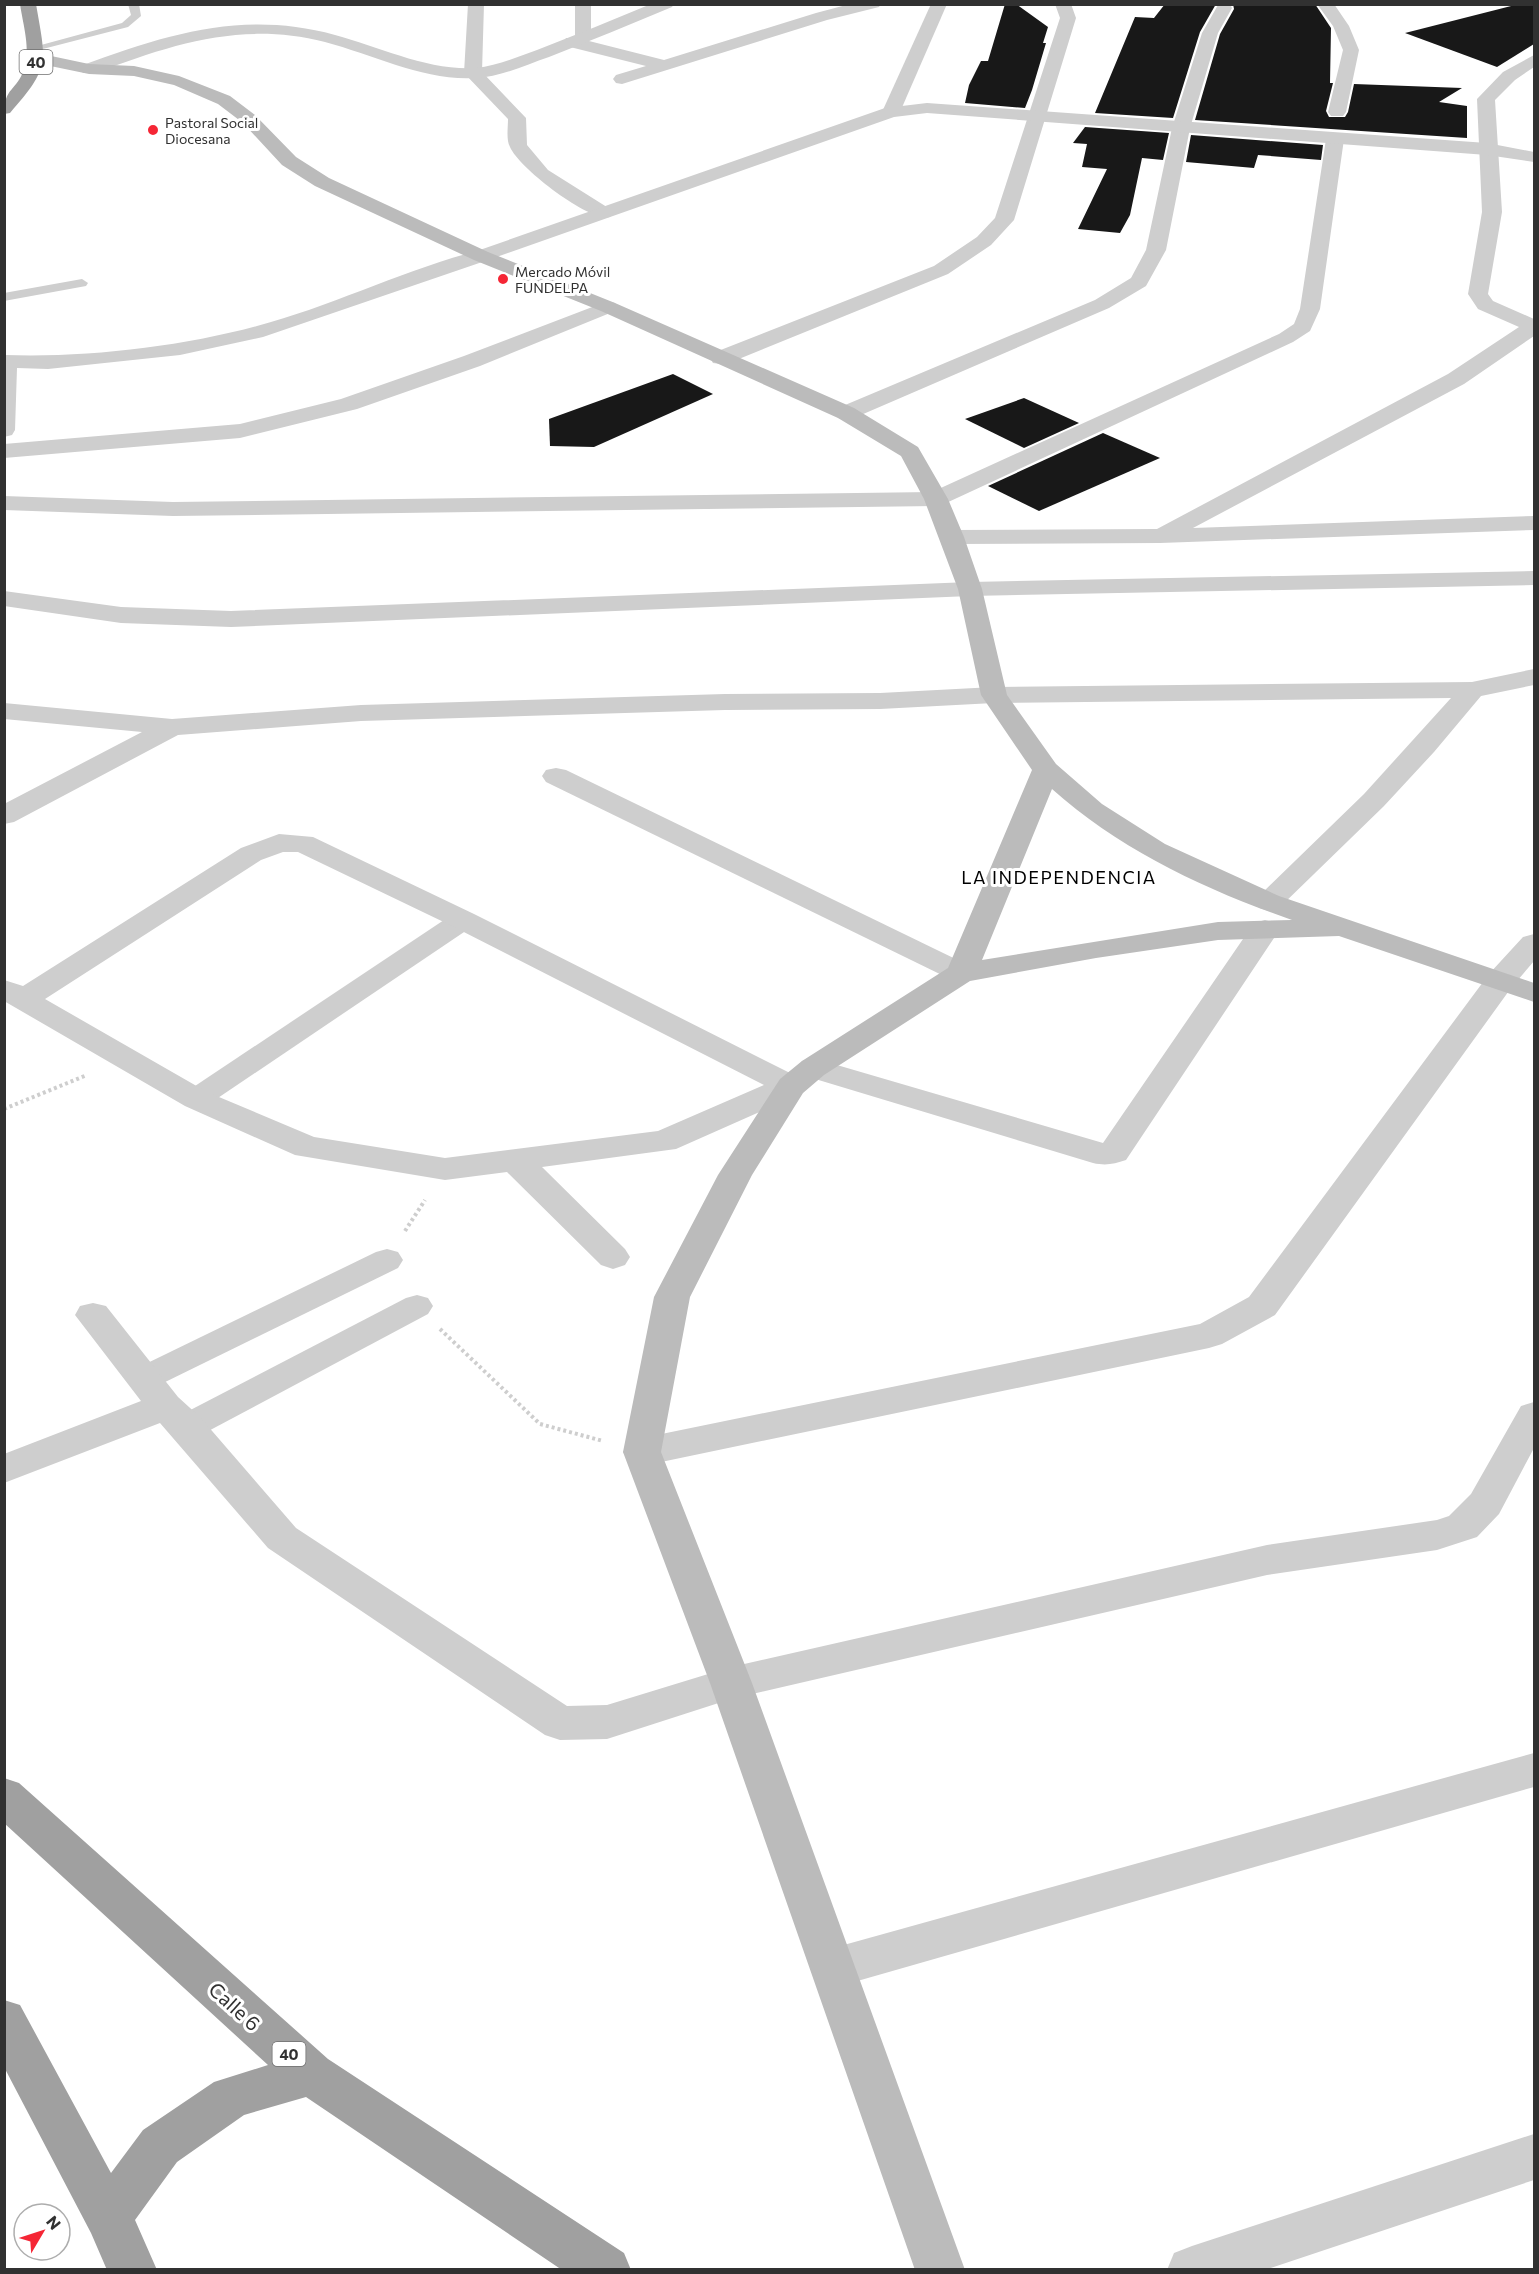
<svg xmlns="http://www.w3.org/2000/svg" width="1539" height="2274" font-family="Commissioner,sans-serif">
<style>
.building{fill:#181818}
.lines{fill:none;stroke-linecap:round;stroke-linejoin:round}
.path{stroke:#cecece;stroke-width:4;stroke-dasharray:3 3;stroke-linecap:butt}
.service{fill:#cecece;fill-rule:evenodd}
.pedestrian{fill:#cecece;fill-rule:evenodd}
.minor{fill:#cecece;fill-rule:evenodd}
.tertiary{fill:#cecece;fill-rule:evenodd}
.secondary{fill:#bbb;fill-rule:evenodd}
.trunk{fill:#a0a0a0;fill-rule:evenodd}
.poi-dot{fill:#f52635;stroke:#fff;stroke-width:2}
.labels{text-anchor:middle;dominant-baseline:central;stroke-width:6;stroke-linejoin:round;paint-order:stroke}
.far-poi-label{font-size:14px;fill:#313131;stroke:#fff;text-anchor:start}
.shield{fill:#fff;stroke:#6f6f6f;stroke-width:1.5}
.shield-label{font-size:15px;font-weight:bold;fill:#313131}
.neighbourhood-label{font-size:18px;letter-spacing:1.5px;fill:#000;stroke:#fff}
.near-street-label{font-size:20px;fill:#313131;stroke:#fff}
</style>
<rect width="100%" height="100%" fill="#fff"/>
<g class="building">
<polygon points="1005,4 1016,4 1048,27 1043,43 1046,43 1032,90 1025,108 965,103 969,85 981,61 988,61"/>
<polygon points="1165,4 1216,4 1200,32 1173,118 1095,113 1135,17 1154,18"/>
<polygon points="1233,4 1315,4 1331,28 1330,83 1333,83 1326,111 1329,117 1345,117 1348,112 1354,84 1462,88 1439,102 1467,106 1467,138 1195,120 1220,34 1234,9"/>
<polygon points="1519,4 1534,4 1534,44 1497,67 1405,33"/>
<polygon points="1085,127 1169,133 1163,160 1142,158 1130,215 1120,233 1078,229 1107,169 1082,167 1087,144 1073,143"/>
<polygon points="1191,135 1323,145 1321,160 1258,155 1254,168 1186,162"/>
<polygon points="673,374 713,394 594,447 550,446 549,419"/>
<polygon points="1024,398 1079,423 1024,448 965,419"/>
<polygon points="1103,433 1160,458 1039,511 988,486"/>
</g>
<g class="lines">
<g class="path">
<polyline points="4,1109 87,1075"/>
<polyline points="405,1231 425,1200"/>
<polyline points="440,1329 540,1424 603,1441"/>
</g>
<g class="service">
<polygon points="128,4 139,4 141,16 128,27 35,51 30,48 122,23 131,15"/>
<polygon points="82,279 88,283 86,286 4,301 4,293"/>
</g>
<g class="pedestrian">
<polygon points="463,912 473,914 477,920 473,926 206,1106 196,1108 186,1106 181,1099 186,1092 453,914"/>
<polygon points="387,1249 398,1252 403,1260 398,1268 155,1387 143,1391 131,1387 126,1379 131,1371 376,1252"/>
<polygon points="417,1295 428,1298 433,1306 428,1314 199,1436 187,1439 175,1436 170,1427 175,1418 406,1298"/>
</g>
<g class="minor">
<path d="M468,4H484L482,72L526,118L527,145L548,170L610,209L613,213L610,217C589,222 519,168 510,147C506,140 508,127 508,119L464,73Z"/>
<polygon points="575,4 591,4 591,38 589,41 664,60 816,13 850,4 881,4 879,7 827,20 622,84 616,83 613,79 616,75 646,66 566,46 564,42 566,38 575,38"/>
<polygon points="931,4 947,4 900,112 897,116 885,116 882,112"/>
<polygon points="1055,4 1071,4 1076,18 1014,220 991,245 948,274 729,363 721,364 713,363 710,358 713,353 934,266 977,237 995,218 1060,18"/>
<polygon points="1317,4 1334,4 1349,26 1359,50 1346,112 1343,116 1331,116 1328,112 1343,50 1333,26"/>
<polygon points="1218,5 1230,4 1232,8 1218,33 1190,128 1166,250 1146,286 1109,308 854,418 846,420 838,418 835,413 838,408 1095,300 1131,278 1146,250 1172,128 1202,33"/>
<polygon points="1534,55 1534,67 1515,80 1495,100 1502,212 1488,294 1493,301 1534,319 1534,336 1464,384 1193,528 1534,516 1534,530 1160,543 952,544 943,542 940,537 943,532 952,530 1157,529 1448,374 1519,327 1478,309 1468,294 1482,212 1477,99 1503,72"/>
<polygon points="1335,134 1341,135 1344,139 1320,309 1310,331 1293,342 944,504 936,506 173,516 4,510 4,496 173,502 932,492 1279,334 1294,324 1300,309 1326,139 1329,135"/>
<path d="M481,250L488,252L491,256L488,260L263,337L180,355L48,369L17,368L15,430L12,435L4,437V355C84,358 179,347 257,326C333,306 405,269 481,250Z"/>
<polygon points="608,301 615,303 618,307 615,311 480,366 357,409 240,438 4,458 4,444 240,424 341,399 464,356"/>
<polygon points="1534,571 1534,585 970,596 231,627 121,623 4,606 4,591 121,607 231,611 970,582"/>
<polygon points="1534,669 1534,685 1481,696 1434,752 1384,806 1279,908 1269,911 1259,908 1254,902 1259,896 1364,794 1451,698 994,703 880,709 725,710 361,721 178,735 14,822 4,824 4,804 142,732 4,719 4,703 172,719 361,705 725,694 880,693 994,687 1472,682"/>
<polygon points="556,768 566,770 972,967 976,973 972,979 961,982 950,979 546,782 542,776 546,770"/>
<path d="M279,834L313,837L474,914L802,1079L807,1086L802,1093L676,1149L542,1167L625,1249L630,1257L625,1265L613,1269L601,1265L507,1172L445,1180L295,1155L185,1106L4,1001V980L23,986L241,848ZM283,852H298L452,926L764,1085L658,1131L445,1158L314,1137L207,1092L45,999L261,860Z"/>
<path d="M1265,920L1276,923L1280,929L1126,1160C1114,1164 1106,1166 1093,1163L802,1075L797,1068L802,1061L813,1058L1103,1143L1254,923Z"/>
<polygon points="1534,934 1534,961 1511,988 1275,1315 1222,1344 1209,1348 642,1466 629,1462 623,1452 629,1442 642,1438 1200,1324 1249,1297 1489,974 1523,937"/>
<polygon points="93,1303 106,1306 178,1397 200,1417 296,1528 567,1706 607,1705 731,1667 1267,1545 1437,1520 1449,1516 1471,1494 1521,1406 1534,1402 1534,1448 1499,1514 1477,1537 1437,1550 1267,1575 731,1699 607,1739 560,1740 545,1735 268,1548 160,1423 4,1483 4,1454 141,1401 75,1315 80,1306"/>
<polygon points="1534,1753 1534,1787 833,1988 817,1982 810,1968 817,1954 833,1948"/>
<polygon points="1534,2134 1534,2180 1265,2270 1167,2270 1174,2253 1192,2246"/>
</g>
<g class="tertiary">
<path d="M651,4H674L672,7C631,24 590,41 549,57C525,65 501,77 475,78C424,81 374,55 325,42C241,21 173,44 95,73H83L80,69L83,65C169,34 243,10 335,35C380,47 428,71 476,68C497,66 517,57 537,50C575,35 613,20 651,4Z"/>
<polygon points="927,103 1487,143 1534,152 1534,162 1487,155 927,113 894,117 488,260 474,260 471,256 474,252 885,108"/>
</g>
<path class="secondary" d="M37,53L89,64L134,66L179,76L230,96L255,115L296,157L329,178L488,252L615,303L854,408L918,447L948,499L964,537L982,589L1007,695L1056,764L1102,804L1165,844L1279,896L1534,983V1002L1339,936L1218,940L1096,958L970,981L824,1075L803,1093L752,1175L690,1297L661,1452L752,1683L965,2270H915L710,1683L623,1452L654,1297L718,1175L780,1079L802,1061L948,968L1032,770L981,695L958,589L924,499L901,456L838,418L601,311L474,260L315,186L282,165L243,123L218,104L174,85L134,76L89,74L31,62L28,58L31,54ZM1052,789C1120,850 1206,890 1292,920L1218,922L982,960Z"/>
<g class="trunk">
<path d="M20,4H36C46,62 51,67 10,113L4,114C4,87 17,91 24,69C31,49 23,25 20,4Z"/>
<polygon points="4,1778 19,1783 328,2059 624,2253 631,2270 562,2270 306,2097 244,2115 177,2162 135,2220 157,2270 107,2270 91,2233 4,2067 4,2000 20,2005 111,2173 143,2130 214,2082 268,2065 4,1823"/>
</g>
</g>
<g class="poi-dot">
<circle cx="153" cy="130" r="6"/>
<circle cx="503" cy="279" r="6"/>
</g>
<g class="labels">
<g class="far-poi-label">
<text x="165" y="122">Pastoral Social<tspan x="165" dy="16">Diocesana</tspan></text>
<text x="515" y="271">Mercado Móvil<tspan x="515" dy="16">FUNDELPA</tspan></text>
</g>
<g class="shield">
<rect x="19.5" y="50" width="33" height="24" rx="4.5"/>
<rect x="272.5" y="2042" width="33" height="24" rx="4.5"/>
</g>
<g class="shield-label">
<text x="36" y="62">40</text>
<text x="289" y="2054">40</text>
</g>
<g class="neighbourhood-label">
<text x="1059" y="877">LA INDEPENDENCIA</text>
</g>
<g class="near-street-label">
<text transform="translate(235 2006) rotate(42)">Calle 6</text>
</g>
</g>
<rect width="1539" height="2274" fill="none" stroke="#313131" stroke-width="12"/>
<g transform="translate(42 2232) rotate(51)"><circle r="28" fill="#ffffff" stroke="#adadad" stroke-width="1.5"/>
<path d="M0-4.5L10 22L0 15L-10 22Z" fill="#f52635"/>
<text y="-9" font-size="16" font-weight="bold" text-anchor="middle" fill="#313131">N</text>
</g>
</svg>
